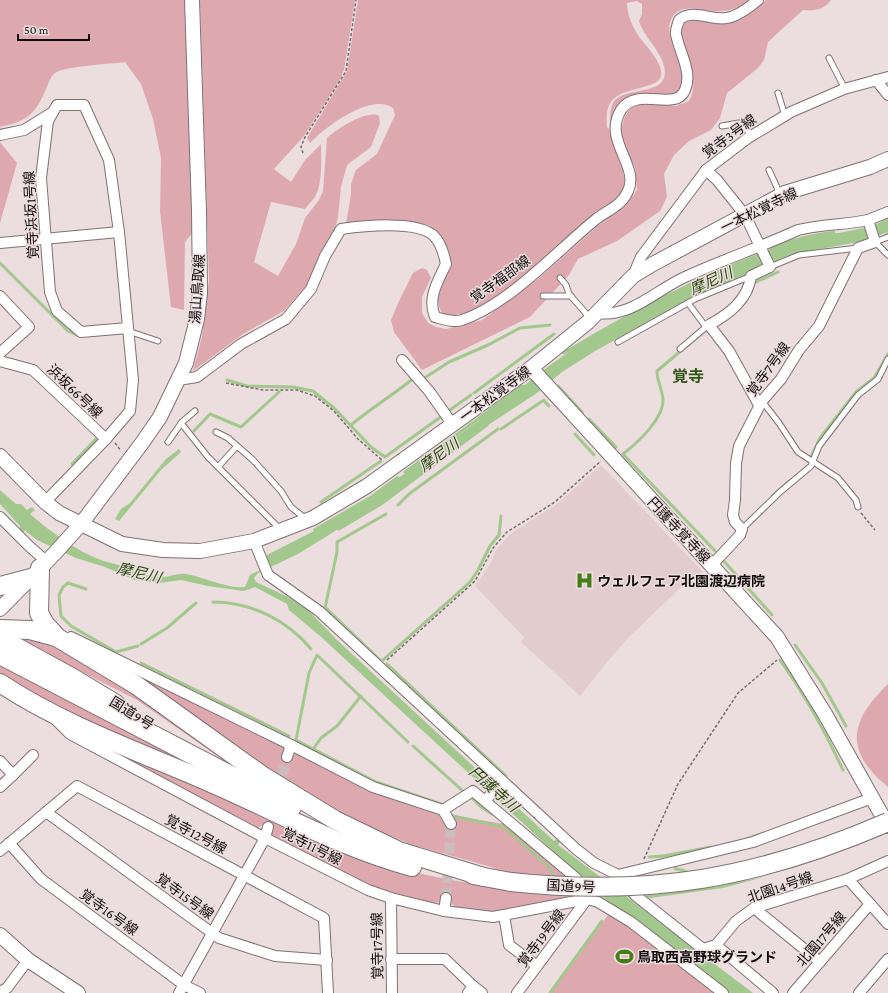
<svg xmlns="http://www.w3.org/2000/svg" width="888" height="993" font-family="'Crimson Pro','Noto Sans JP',serif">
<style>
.built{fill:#e3cccd}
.green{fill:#dea9ae}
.water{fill:#a2c88e}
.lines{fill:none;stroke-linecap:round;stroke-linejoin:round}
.stream{stroke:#a2c88e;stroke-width:3}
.street-tunnel{stroke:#cbbdbe;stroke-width:10;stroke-dasharray:10 5;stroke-linecap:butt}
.lane-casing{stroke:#7e7172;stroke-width:7}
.street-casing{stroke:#7e7172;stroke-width:12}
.secondary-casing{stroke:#7e7172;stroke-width:16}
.highway-casing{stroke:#7e7172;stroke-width:20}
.path{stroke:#766c6d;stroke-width:1.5;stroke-dasharray:3 2;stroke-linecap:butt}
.lane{stroke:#fff;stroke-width:5}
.street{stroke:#fff;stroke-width:10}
.secondary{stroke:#fff;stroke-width:14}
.highway{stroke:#fff;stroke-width:18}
.highway-bridge-casing{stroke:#7e7172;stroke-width:20;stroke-linecap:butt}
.highway-bridge{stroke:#fff;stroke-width:18}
.labels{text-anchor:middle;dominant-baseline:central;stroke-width:3;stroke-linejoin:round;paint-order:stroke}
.street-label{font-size:14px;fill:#0f0a0b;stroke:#ecddde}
.poi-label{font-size:14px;font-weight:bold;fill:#0f0a0b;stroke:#ecddde;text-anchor:start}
.water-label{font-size:15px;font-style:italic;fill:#25480c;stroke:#ecddde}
.quarter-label{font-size:16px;font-weight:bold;fill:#315719;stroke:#ecddde}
</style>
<rect width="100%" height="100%" fill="#ecddde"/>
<polygon class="built" points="601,465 703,572 683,585 628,638 603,667 580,696 521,642 524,637 475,586 491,563 496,550 510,534 557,504"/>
<g class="green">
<path d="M0,0H185L193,232L185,242L184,310L171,307L160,211L161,158L153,119L141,84L125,62C111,64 65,66 55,73C50,77 49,83 46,89C35,115 27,121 0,127Z"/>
<path d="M200,0H355L344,70L339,81L304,136L274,169L291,182L305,160L321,144C321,160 323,182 315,197C312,201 308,205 305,209L271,202L254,262L278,276L296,244L305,218L319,200L323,191L327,138C336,130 367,109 379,116L380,123L371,147L347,165L341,187L338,217L335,228L306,286L284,311L243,334L193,371L202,336L209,280Z"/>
<path d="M358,0H749C721,24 693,0 677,12C653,31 694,69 679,90C669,106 632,93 619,105C613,110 612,117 610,124C610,117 610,109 613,103C622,87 658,95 664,78C670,58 644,39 639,21L642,14V4L637,1L627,3C627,14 632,26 638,35C645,46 674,72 655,83C629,94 603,88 607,127L610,130C611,147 629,171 623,188C619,202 600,209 590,218C555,247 517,290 476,309C465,314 457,316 444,315C424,290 464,270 443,240C439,234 436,228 428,225C415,220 372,222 355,221L346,224L351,194V184L356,170L377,154L395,115L393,108C371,92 325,127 310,143L307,138L347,71Z"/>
<path d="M766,0H831C824,10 814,11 803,10L768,42L764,60L758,68L727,93L720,118L711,130L689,141L674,155L664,174L667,197L660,211L617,241L578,259L569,275L530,317L422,370L394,332L391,320L399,301L413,273L422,268L427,270L431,278L422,297V313L428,323L436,327L446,329L482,320L538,279L600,224L626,205L637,190L635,167L624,146L621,129L625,116L632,107L642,103L676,106L689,101C701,80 684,62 680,41C679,36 681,30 682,25C697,15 711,25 728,23C736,22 759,6 766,0Z"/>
<polygon points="0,142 17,163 0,223"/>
<polygon points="6,633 70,649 256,779 226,762 137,700"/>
<polygon points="72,640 282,745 284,751 292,756 297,753 388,798 439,815 444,819 447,827 454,828 455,820 451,817 451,815 510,825 569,879 512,875 491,867 410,844 345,817 302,794"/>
<polygon points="0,663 223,778 110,736 0,675"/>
<path d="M888,684V787C843,750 850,721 888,684Z"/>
<path d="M71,733L396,867C457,885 517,889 580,894L497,912L457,908L452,904L451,897L445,895L442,902L433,903L373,887L271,835V826L265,823L258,828L253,827Z"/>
<path d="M608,915C628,919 671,959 688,973C697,981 710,986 720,993H551Z"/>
</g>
<g class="water">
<path d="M888,218V232L864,241L792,254L691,298L595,351L562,372L537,393L485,427L484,426L382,502L298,554L258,573L254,578L256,582L286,596L307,609L338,641L554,841L557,839L560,842L558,845L701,953L711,955L708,959L753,993H730L603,897L320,636L289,610L287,604L255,587L244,591L208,586L181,580L159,583L135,580L105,567L76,558L37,540L24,530L23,534L20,532V526L0,504V490L16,504H21L27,510L32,507L35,510L30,514C51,532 75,550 101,560C109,563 117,564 125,567C136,572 149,577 162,577C171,577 177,573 186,574C204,577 227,589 245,587L250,575L262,569L263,557L314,531L313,529L370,496L397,476L400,477L480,420L478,417L520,385H525C590,330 683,285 762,255C774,241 817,232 835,231V233H839L873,226Z"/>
<polygon points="179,449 181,452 161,470 119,521 115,519 121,509 130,503 166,459"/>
<path d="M674,867C694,870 689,873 692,890L764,877L723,888L643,899L642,896L689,890L687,873L674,870Z"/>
</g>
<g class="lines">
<g class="stream">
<polyline points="887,234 888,234"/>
<polyline points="0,263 68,331 79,336"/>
<polyline points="754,283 778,272"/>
<path d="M707,329L657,371C657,381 662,389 663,399C664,419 637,443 623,454L717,553L719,552"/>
<path d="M564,353C627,315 692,280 762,254"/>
<polyline points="423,379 449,362 488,345 520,328 550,325"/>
<polyline points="227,380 247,386 293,387 313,391 334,408 371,447 385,457 442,416"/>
<polyline points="558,386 582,412"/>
<polyline points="474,393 554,334"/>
<polyline points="545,402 549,406"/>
<polyline points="447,412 471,395"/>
<polyline points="589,419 616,447"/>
<path d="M351,425C371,408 393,395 414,378"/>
<polyline points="501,429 544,400"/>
<polyline points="194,431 210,414 241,427 279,392"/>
<polyline points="575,434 594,455"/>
<polyline points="811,457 820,438 856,392 874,378 888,354"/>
<polyline points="72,464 96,439"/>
<polyline points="405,472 481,417"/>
<polyline points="772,496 789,481"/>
<polyline points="321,502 381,461"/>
<polyline points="398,505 409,494 498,429"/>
<polyline points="339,529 381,504 487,425"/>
<polyline points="722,559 772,615"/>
<polyline points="86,589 68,583 63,587 59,595 61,616 71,626 116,652 138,646"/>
<path d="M213,602C251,602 287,620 311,649"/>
<polyline points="325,608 337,552 337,542 386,514"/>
<polyline points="327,609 380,660"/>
<polyline points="141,644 167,628 196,603"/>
<polyline points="795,645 822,683 846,726"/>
<polyline points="383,660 470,582 478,570 490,546 499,535 501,516"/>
<path d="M780,660C805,695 825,731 843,770"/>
<polyline points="141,663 289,736"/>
<polyline points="387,664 506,776"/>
<polyline points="408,742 317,655 309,673 296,740 376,782 441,804"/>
<polyline points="413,746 464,792"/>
<polyline points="314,748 321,738 337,726 361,696"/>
<polyline points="471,797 480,806 492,814"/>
<polyline points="453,816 504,827 550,868 554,877"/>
<polyline points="747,839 761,834"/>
<polyline points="649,857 663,856 711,847"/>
<polyline points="550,993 602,921"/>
</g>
<g class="street-tunnel">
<polyline points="278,790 287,757"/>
<polyline points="446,898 451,824"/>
</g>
<defs>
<g id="lane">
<polyline points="829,58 845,89"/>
<polyline points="778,93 785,116"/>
<polyline points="722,126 739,123 752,135"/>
<polyline points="769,170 780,194"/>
<polyline points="888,237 875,242 888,255"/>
<polyline points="770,267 799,255 858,248"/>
<polyline points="560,278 566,285 569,294 590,318"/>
<polyline points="543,296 571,296"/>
<polyline points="688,303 706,327 708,325"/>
<polyline points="128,331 158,341"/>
<polyline points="618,342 695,299 751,276"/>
<polyline points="680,349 706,327"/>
<polyline points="762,401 779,423 798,452 838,478 856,500 858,507"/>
<polyline points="181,423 208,457 280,529"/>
<polyline points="216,432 228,438 253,460 281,491 291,507 306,519"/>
<polyline points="168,442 182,422 195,411"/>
<polyline points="218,467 237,446"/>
<polyline points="742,529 780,492 811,466 819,446 858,395 878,379 888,359"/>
</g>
<g id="street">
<polyline points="876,80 888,95"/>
<polyline points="0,135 24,130 53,112"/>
<path d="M706,170L717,180L745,215L770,267L751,276C748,300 729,314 709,325L729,351L759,405"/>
<polyline points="0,243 119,232"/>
<polyline points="633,276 641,257 706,170 748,138 791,112 844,89 888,77"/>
<polyline points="0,296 29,327 0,353"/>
<path d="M597,313C631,318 656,290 685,277C722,260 761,247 798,230C822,224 845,225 868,220"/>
<polyline points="402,360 429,391 453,425"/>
<polyline points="0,361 33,370 106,439"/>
<path d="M178,380L197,377L241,344L286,319L311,289L325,256L341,229C362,226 418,220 434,236C441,243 444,254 446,264C438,281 427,298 435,317C443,319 454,323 462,320C508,305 557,251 595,220C607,210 621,207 628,191C640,165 602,140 621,110C638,85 675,113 685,90C693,72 679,52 676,34C675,30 678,24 679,20C694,7 714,23 731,17C740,14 751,6 758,0"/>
<polyline points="45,502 106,439 130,411 133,380 119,232 109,160 84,105 57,105 48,121 41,178 50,292 57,311 81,332 128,328"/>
<polyline points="0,517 29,546 47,562"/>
<polyline points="254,541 268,575 319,611 576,849 594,863 618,875 635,895 703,949 716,945"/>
<polyline points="712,565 740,535 742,529 735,522 733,515 735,500 736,463 739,446 762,401 781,379 799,350 819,326 858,248 875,242 868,220 888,212"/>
<polyline points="71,637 291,745 373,787 443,810 451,824"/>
<polyline points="56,720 70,734 265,838 368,890 391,898 444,911 493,917 587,899 598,902 631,922 723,993"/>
<polyline points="287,757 291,745"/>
<polyline points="0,761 13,775 33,755"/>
<polyline points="0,787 13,775"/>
<polyline points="485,801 502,782"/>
<polyline points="443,810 473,791 576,878 582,888"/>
<polyline points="46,812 219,938 275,956 327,960"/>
<polyline points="9,843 41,879 184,985 200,993"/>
<polyline points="0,851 77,786 324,918 328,993"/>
<polyline points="618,875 753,842 872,798"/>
<polyline points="848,879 888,924"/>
<polyline points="391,898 392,993"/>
<polyline points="754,908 820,962"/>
<polyline points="444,911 446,898"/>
<polyline points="504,915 509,945 537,966"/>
<polyline points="391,959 445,959 473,986 468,993"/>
<polyline points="473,986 482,993"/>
<polyline points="0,992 7,988 28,960"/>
<polyline points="179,993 265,838 268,827"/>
<polyline points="517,993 587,899"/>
<polyline points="773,993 716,945 736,921 754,908 848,879 888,861"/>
<polyline points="793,993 870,904"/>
<polyline points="859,993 888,959"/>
</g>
<g id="secondary">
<polyline points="531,368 777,637 825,714 888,826"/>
<polyline points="0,456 45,502 59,513 122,544 163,550 200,551 254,541 313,518 367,486 531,368 588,322 633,276 653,264 785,193 870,167 888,159"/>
<polyline points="0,609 55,553 81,524 142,443 160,417 186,363 197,319 200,293 199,211 192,0"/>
<polyline points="0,935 28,960 78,993"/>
</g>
<g id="highway">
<polyline points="40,568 39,613 45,624 58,638 136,685 263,776 335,820 399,851 484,877"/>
<polyline points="0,586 31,578"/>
<polyline points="0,629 30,630 56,637"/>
<polyline points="0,638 73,678 116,704"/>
<polyline points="0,655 292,807"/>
<path d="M0,683C65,726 140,752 211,783C278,812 341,848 412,867"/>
<polyline points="473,875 511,882"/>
</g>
</defs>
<use href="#lane" class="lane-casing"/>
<use href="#street" class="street-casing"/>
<use href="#secondary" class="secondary-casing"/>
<use href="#highway" class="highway-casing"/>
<g class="path">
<polyline points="303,153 301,147 305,137 346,71 356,0"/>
<polyline points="226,383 263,390 297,390 315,396 334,411 358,439 382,460"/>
<polyline points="115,443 121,451"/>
<polyline points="861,513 875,530"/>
<polyline points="387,660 475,581 493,548 507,532 555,502 601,461"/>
<polyline points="644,859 678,784 738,693 777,660"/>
</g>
<use href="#lane" class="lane"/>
<use href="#street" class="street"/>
<use href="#secondary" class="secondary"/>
<use href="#highway" class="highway"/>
<defs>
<path id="highway-bridge" d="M511,882C651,897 759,878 888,822"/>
</defs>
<use href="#highway-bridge" class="highway-bridge-casing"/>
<use href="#highway-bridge" class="highway-bridge"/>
</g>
<defs>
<symbol id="hospital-bare" viewBox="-9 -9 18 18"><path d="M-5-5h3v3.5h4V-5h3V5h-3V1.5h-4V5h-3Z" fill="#437d17" stroke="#ecddde" stroke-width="2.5" paint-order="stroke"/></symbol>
<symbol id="stadium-bare" viewBox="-9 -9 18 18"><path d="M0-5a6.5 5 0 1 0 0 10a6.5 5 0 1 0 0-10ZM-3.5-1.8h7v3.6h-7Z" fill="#437d17" stroke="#ecddde" stroke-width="2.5" paint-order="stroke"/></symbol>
</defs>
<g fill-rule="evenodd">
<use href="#hospital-bare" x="572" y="568" width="25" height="25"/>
<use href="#stadium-bare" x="612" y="944" width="25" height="25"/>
</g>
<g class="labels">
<g class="street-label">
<text transform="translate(729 136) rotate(-36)">覚寺3号線</text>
<text transform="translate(759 210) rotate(-26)">一本松覚寺線</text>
<text transform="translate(31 215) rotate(-93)">覚寺浜坂1号線</text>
<text transform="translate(500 279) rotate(-36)">覚寺福部線</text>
<text transform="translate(197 289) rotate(-86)">湯山鳥取線</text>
<text transform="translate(768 369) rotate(-54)">覚寺7号線</text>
<text transform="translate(75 391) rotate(44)">浜坂66号線</text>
<text transform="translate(495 394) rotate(-36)">一本松覚寺線</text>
<text transform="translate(679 530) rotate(47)">円護寺覚寺線</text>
<text transform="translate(132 713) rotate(32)">国道9号</text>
<text transform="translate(196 834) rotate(28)">覚寺12号線</text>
<text transform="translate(312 846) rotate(27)">覚寺11号線</text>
<text transform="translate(571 886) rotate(3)">国道9号</text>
<text transform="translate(780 887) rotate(-19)">北園14号線</text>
<text transform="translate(185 896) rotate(36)">覚寺15号線</text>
<text transform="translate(109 912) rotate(36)">覚寺16号線</text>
<text transform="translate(541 938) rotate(-53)">覚寺19号線</text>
<text transform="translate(821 939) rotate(-49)">北園17号線</text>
<text transform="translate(377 946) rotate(-91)">覚寺17号線</text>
</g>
<g class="poi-label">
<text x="597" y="581">ウェルフェア北園渡辺病院</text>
<text x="637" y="957">鳥取西高野球グランド</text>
</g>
<g class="water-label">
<text transform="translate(711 281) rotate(-24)">摩尼川</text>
<text transform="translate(439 455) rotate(-36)">摩尼川</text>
<text transform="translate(139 573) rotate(13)">摩尼川</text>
<text transform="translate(494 789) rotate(42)">円護寺川</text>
</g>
<g class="quarter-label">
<text x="688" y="376">覚寺</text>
</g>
</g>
<path d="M18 34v6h71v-6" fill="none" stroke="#0f0a0b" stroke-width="2"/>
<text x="24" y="34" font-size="12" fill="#0f0a0b" stroke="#ecddde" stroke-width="3" paint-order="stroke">50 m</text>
</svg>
